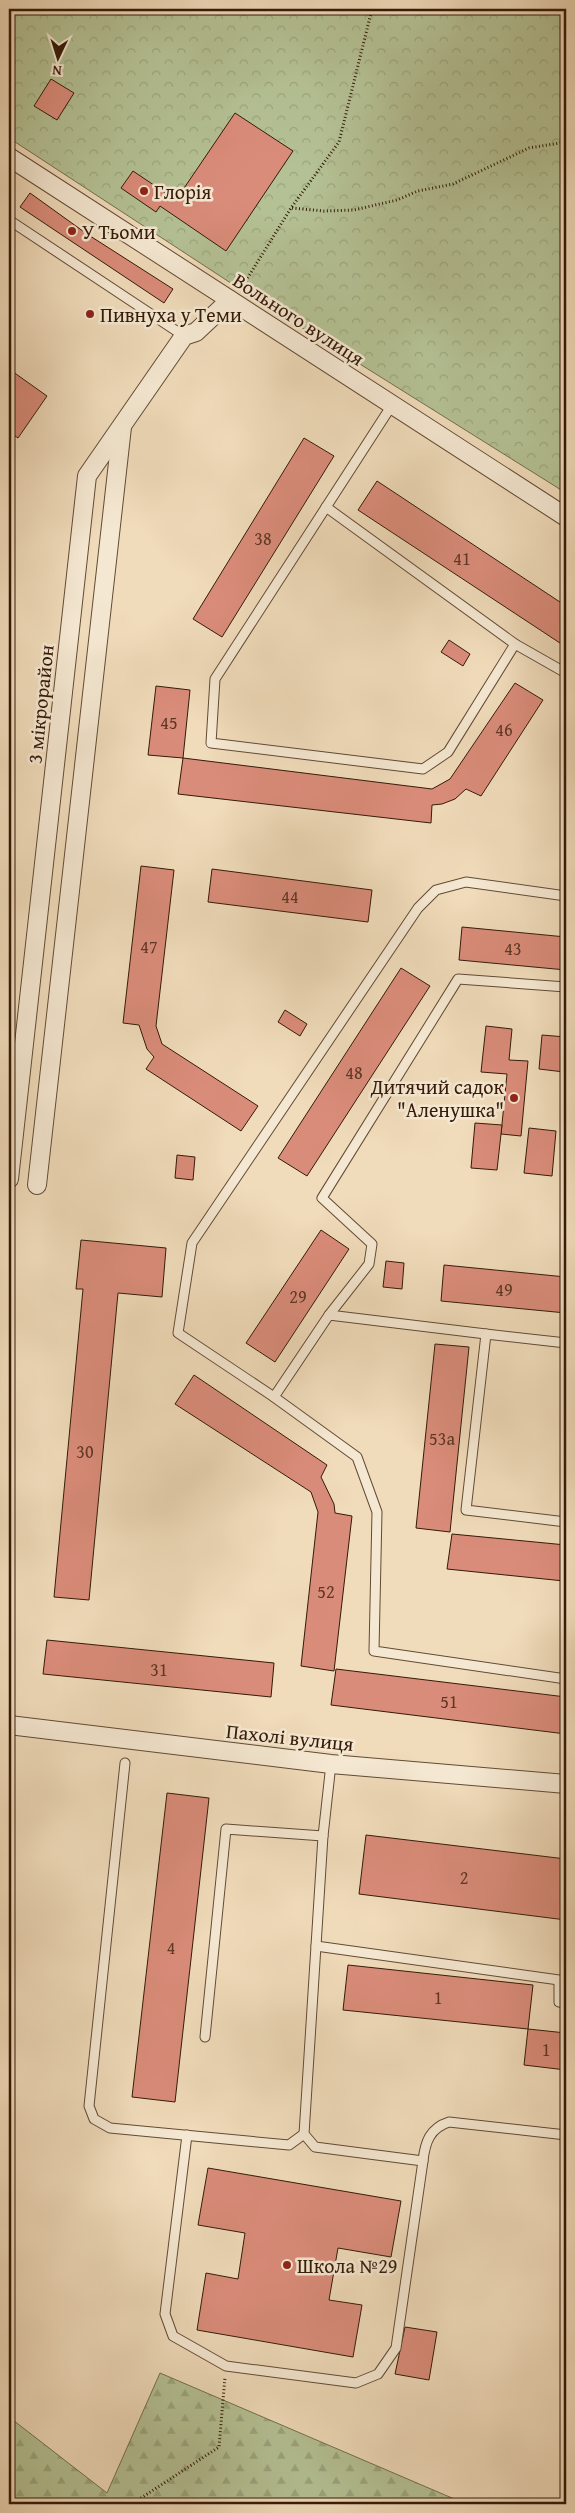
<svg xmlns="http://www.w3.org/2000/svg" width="575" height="2513" font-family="'Gentium Book Plus',serif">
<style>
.forest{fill:url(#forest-firs);stroke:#746e4e}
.park{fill:url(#park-crowns);stroke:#746e4e}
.building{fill:#da8c7a;stroke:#341a08}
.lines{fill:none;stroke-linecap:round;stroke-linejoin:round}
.lane-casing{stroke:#634a34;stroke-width:11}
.street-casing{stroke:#634a34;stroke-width:20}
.path{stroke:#341a08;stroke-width:3;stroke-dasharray:1 2.5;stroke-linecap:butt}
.lane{stroke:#f5e8d2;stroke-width:9}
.street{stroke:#f5e8d2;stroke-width:18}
.poi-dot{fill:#8f2418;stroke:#f5e8d2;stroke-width:2}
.labels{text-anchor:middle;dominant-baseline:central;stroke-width:5;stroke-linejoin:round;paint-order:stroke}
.number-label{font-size:18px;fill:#5e3624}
.poi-label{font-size:20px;fill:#341a08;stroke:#f5e8d2;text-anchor:start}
.street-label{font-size:20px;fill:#341a08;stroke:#f5e8d2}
</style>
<defs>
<pattern id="forest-firs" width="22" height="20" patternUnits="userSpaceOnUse" patternTransform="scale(1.25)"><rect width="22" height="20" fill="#b4c194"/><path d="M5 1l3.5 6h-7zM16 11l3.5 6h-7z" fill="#9ba57e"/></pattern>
<pattern id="park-crowns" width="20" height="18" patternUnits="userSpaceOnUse" patternTransform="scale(1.25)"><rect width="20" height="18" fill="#b4c194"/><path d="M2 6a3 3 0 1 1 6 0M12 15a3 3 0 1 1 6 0" fill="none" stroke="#9ba57e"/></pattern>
</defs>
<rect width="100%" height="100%" fill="#f0dbba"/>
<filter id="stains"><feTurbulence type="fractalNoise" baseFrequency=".004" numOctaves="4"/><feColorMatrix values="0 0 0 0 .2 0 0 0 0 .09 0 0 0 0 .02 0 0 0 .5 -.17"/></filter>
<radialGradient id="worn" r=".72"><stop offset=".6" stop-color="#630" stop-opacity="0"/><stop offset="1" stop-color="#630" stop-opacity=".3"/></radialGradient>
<polygon class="forest" points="160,2373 466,2504 9,2504 9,2417 107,2493"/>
<polygon class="park" points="9,9 566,9 566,493 240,289 9,138"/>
<g class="building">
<polygon points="51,79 74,93 57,120 34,106"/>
<polygon points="235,113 293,151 226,251 160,206 156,212 121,188 133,171 176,200"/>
<polygon points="30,193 87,234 173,289 164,303 20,207"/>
<polygon points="9,369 47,396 18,438 9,432"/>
<polygon points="304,438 334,456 222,637 193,619"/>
<polygon points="377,481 566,606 566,647 358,510"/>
<polygon points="449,640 470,654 463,666 441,652"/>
<polygon points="515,683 543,700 481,796 466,789 455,799 442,804 432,805 431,823 178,794 183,758 432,789 450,779"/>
<polygon points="156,686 190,690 183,758 148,755"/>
<polygon points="141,866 174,870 156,1026 162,1044 258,1106 241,1131 146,1069 154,1057 147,1049 139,1025 123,1023"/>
<polygon points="212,869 372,890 368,922 208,902"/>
<polygon points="462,927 566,937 566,970 459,960"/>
<polygon points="401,968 430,986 307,1176 278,1158"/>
<polygon points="285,1010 307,1024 300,1036 278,1022"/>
<polygon points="486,1026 512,1029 509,1060 528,1061 521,1136 501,1134 507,1074 481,1072"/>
<polygon points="542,1035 566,1037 564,1072 539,1069"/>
<polygon points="475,1123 502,1125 497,1170 471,1168"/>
<polygon points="529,1128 556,1131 552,1176 524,1173"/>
<polygon points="177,1155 195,1157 193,1180 175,1178"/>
<polygon points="321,1230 349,1249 275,1362 246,1343"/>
<polygon points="81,1240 166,1248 162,1297 118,1293 89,1600 54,1597 83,1289 76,1289"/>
<polygon points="386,1261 404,1263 402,1289 383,1287"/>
<polygon points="444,1265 566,1277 566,1313 441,1301"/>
<polygon points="435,1344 469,1347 450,1532 416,1528"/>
<polygon points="194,1375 327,1465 321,1477 334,1504 335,1513 352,1516 334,1671 301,1666 318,1512 311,1492 175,1404"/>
<polygon points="452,1534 566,1545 564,1581 447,1569"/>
<polygon points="47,1640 274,1663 271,1697 43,1674"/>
<polygon points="336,1669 566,1697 566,1734 331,1705"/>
<polygon points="167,1793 209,1798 175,2102 132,2097"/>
<polygon points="366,1835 566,1859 566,1920 359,1894"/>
<polygon points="348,1965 533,1985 528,2029 343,2010"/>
<polygon points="528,2029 566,2033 566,2070 524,2065"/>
<polygon points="208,2168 401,2201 391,2257 338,2248 329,2300 362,2305 353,2357 197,2330 206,2273 238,2279 245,2233 198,2225"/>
<polygon points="405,2327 437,2332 429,2380 395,2374"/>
</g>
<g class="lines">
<defs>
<g id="lane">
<polyline points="9,220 184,336"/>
<polyline points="392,405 215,679 211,743 423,769 448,752 515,644"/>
<polyline points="326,507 515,644 566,673"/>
<polyline points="566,896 466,882 436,890 418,908 192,1243 178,1333 274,1397 357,1457 377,1512 374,1651 566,1679"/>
<polyline points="329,1315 486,1334"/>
<polyline points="566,1343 486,1334 466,1510 566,1522"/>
<polyline points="274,1397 329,1315 369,1264 372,1244 322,1198 458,979 566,987"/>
<polyline points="125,1763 89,2106 94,2119 110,2128 289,2145 304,2134"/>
<path d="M323,1836L304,2134L315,2147L423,2161C425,2142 430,2128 449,2122L566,2135"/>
<polyline points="316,1946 559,1980 559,2002 566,2004"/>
<polyline points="205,2037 226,1829 323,1836 331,1764"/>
<polyline points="187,2135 165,2314 173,2336 226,2366 356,2383 378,2374 396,2348 423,2161"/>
</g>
<g id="street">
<polyline points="9,157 566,517"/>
<polyline points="9,1179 87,476 184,336 196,332 230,300"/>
<polyline points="37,1185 122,427"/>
<polyline points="9,1725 331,1764 566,1784"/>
</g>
</defs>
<use href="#lane" class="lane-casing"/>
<use href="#street" class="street-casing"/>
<g class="path">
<polyline points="292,208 324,211 354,210 397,200 418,191 453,184 529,148 566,142"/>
<polyline points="242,287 291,208 339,142 372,9"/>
<polyline points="132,2504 219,2447 225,2377"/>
</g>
<use href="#lane" class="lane"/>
<use href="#street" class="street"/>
</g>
<g class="poi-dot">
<circle cx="144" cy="191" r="5"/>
<circle cx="72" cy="231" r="5"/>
<circle cx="90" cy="314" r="5"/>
<circle cx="514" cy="1098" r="5"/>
<circle cx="287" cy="2265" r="5"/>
</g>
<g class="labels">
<g class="number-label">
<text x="263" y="538">38</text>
<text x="462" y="558">41</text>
<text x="169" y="722">45</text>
<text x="504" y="729">46</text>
<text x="290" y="896">44</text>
<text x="149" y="946">47</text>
<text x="513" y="948">43</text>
<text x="354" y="1072">48</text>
<text x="504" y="1289">49</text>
<text x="298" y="1296">29</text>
<text x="442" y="1438">53а</text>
<text x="85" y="1451">30</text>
<text x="326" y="1591">52</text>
<text x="159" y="1669">31</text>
<text x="449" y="1701">51</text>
<text x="464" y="1877">2</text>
<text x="171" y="1947">4</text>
<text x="438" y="1997">1</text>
<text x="546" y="2049">1</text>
</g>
<g class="poi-label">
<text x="154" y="191">Глорія</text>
<text x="82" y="231">У Тьоми</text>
<text x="100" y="314">Пивнуха у Теми</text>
<text x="504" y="1086" text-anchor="end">Дитячий садок<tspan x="504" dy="23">"Аленушка"</tspan></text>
<text x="297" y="2265">Школа №29</text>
</g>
<g class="street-label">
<text transform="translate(299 319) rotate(33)">Вольного вулиця</text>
<text transform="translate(40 704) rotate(-84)">3 мікрорайон</text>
<text transform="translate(290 1737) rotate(6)">Пахолі вулиця</text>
</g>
</g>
<rect width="575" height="2513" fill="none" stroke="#f0dbba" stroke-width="30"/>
<rect x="10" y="10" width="555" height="2493" fill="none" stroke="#341a08" stroke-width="2.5"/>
<rect x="15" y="15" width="545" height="2483" fill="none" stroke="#341a08"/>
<g transform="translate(58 58) rotate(184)" stroke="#f5e8d2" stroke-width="4" paint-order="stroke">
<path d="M0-4L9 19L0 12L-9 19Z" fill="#341a08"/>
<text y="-8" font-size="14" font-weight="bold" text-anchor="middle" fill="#341a08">N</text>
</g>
<rect width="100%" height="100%" filter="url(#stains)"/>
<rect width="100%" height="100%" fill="url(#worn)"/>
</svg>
